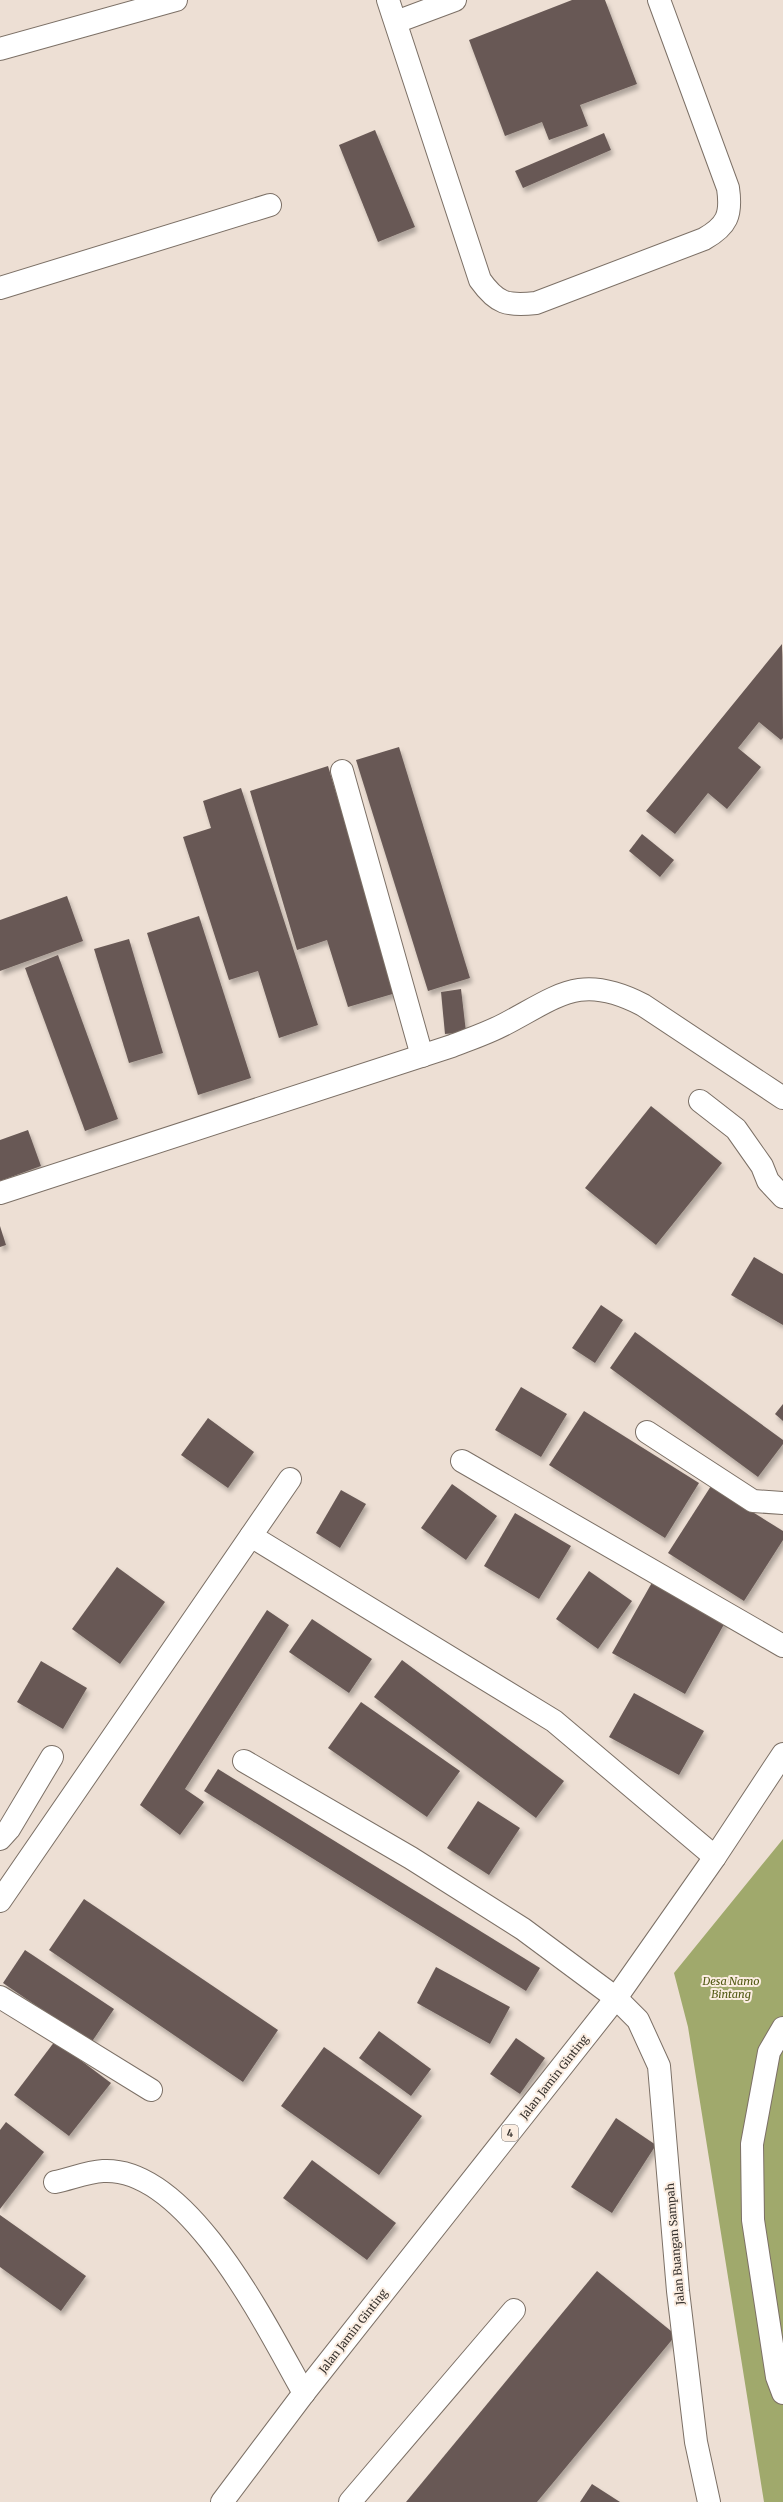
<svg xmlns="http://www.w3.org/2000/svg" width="783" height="2502" font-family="Merriweather,serif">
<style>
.forest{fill:#a0a96c}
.building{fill:#685955;filter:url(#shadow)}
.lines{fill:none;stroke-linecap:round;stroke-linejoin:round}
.service-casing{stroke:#7c7066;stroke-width:24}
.minor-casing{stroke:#7c7066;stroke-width:24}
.tertiary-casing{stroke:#7c7066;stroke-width:24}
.trunk-casing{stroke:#7c7066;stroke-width:24}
.service{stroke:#fff;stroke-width:22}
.minor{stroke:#fff;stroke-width:22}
.tertiary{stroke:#fff;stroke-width:22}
.trunk{stroke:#fff;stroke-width:22}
.labels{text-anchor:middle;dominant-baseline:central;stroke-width:4;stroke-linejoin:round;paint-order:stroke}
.shield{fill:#fbede1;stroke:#726a64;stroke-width:1}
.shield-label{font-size:10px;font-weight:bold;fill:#37322e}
.park-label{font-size:11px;font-style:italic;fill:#505812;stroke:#fbede1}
.street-label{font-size:11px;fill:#37322e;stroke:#fbede1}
</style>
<defs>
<filter id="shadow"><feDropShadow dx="2.5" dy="4.5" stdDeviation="2" flood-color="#0004"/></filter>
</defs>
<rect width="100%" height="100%" fill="#eddfd4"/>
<polygon class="forest" points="783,1839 783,2502 764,2502 688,2027 674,1973"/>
<g class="building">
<polygon points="572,0 605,0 637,84 580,105 588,126 549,140 542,122 505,136 469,40"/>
<polygon points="375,130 415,227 378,242 339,145"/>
<polygon points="604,133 611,150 523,188 515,171"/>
<polygon points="782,644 783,738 781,740 759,722 738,748 761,767 727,809 708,793 675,834 646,811"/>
<polygon points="399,747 470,978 428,991 356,760"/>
<polygon points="328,766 396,993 348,1007 327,940 297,950 250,791"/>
<polygon points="241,788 318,1025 279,1038 258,971 229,980 183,837 211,828 203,801"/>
<polygon points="642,834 674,860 660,877 629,851"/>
<polygon points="67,896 83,941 0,971 0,920"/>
<polygon points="199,916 251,1078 198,1095 147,933"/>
<polygon points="129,939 163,1053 129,1063 94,949"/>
<polygon points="58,955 118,1119 85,1131 25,968"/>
<polygon points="461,989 466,1032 445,1034 441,992"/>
<polygon points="651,1106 722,1163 656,1245 585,1188"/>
<polygon points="28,1130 41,1166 0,1181 0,1140"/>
<polygon points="0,1226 6,1245 0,1247"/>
<polygon points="754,1257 783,1274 783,1325 731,1295"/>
<polygon points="601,1305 623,1320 595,1363 572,1348"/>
<polygon points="635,1332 783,1440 783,1444 758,1477 610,1368"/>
<polygon points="521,1387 567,1414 541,1457 495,1430"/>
<polygon points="783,1404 783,1421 775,1414"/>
<polygon points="584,1411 699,1483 665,1538 549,1465"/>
<polygon points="208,1418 254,1452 228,1488 181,1455"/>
<polygon points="452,1484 497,1516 466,1560 421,1528"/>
<polygon points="711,1486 783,1531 783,1540 744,1601 668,1553"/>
<polygon points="341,1490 366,1504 340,1548 316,1533"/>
<polygon points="515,1513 571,1546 539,1599 484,1566"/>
<polygon points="117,1567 165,1602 120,1664 72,1629"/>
<polygon points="589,1571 632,1601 598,1649 556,1619"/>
<polygon points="654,1579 727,1619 685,1694 612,1653"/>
<polygon points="267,1610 289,1625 185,1789 204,1802 180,1835 140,1805"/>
<polygon points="312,1619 372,1659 349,1693 289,1652"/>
<polygon points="402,1660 564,1781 536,1818 374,1697"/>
<polygon points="41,1661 87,1688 63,1729 17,1702"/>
<polygon points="634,1693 704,1731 679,1775 609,1737"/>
<polygon points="361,1702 460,1771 427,1817 328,1748"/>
<polygon points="218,1769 540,1968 526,1991 204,1791"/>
<polygon points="478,1801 520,1828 489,1875 447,1848"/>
<polygon points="84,1899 278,2030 243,2082 49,1950"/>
<polygon points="25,1950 114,2009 91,2043 3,1983"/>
<polygon points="436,1967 510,2007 490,2044 417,2003"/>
<polygon points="379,2031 431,2069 411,2096 359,2058"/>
<polygon points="516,2038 545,2058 520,2094 490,2074"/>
<polygon points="55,2041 111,2083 69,2136 14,2095"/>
<polygon points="324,2047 422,2116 379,2175 281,2106"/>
<polygon points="616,2118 656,2145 612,2213 571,2187"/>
<polygon points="6,2122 44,2152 0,2209 0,2130"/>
<polygon points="312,2160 396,2223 367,2260 283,2198"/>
<polygon points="0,2215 86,2276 61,2311 0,2267"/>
<polygon points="597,2271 676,2335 537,2502 406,2502"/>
<polygon points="592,2484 620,2502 580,2502"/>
</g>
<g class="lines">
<defs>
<g id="service">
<path d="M388,0L480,280C497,304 507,306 536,303L704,239C727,226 732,215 728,188L659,0"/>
<polyline points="396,22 455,0"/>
<polyline points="342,771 422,1056"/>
<polyline points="462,1461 783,1646"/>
<polyline points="251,1536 554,1721 715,1857"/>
<polyline points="244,1761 411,1858 523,1929 616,1998"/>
<polyline points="0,1901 290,1479"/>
<polyline points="783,2028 769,2052 752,2144 753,2220 777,2377 783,2393"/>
</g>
<g id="minor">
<polyline points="0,49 176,0"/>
<polyline points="0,288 270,205"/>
<polyline points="700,1101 736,1129 762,1166 768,1181 783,1197"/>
<path d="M0,1193L452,1046C470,1039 488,1033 505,1024C560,995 581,973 643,1005L783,1098"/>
<polyline points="647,1432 753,1501 783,1503"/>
<polyline points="0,1839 9,1829 52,1757"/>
<polyline points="0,1997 151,2090"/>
<path d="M55,2182C70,2179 87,2172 103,2171C189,2166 268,2330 304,2393"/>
<polyline points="350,2502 514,2310"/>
</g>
<polyline id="tertiary" points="616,1998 638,2020 659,2066 678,2291 696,2442 709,2502"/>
<polyline id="trunk" points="222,2502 304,2393 616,1998 715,1857 783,1754"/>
</defs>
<use href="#service" class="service-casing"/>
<use href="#minor" class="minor-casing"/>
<use href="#tertiary" class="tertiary-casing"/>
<use href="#trunk" class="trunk-casing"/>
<use href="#service" class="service"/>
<use href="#minor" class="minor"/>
<use href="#tertiary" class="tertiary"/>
<use href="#trunk" class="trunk"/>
</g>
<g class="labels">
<rect class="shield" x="502" y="2125" width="16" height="16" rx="3"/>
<g class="shield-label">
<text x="510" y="2133">4</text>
</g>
<g class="park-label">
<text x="731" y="1981">Desa Namo<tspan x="731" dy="13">Bintang</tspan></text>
</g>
<g class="street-label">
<text transform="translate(554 2077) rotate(-52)">Jalan Jamin Ginting</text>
<text transform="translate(675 2244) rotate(-95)">Jalan Buangan Sampah</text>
<text transform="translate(353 2331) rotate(-52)">Jalan Jamin Ginting</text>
</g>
</g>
</svg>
